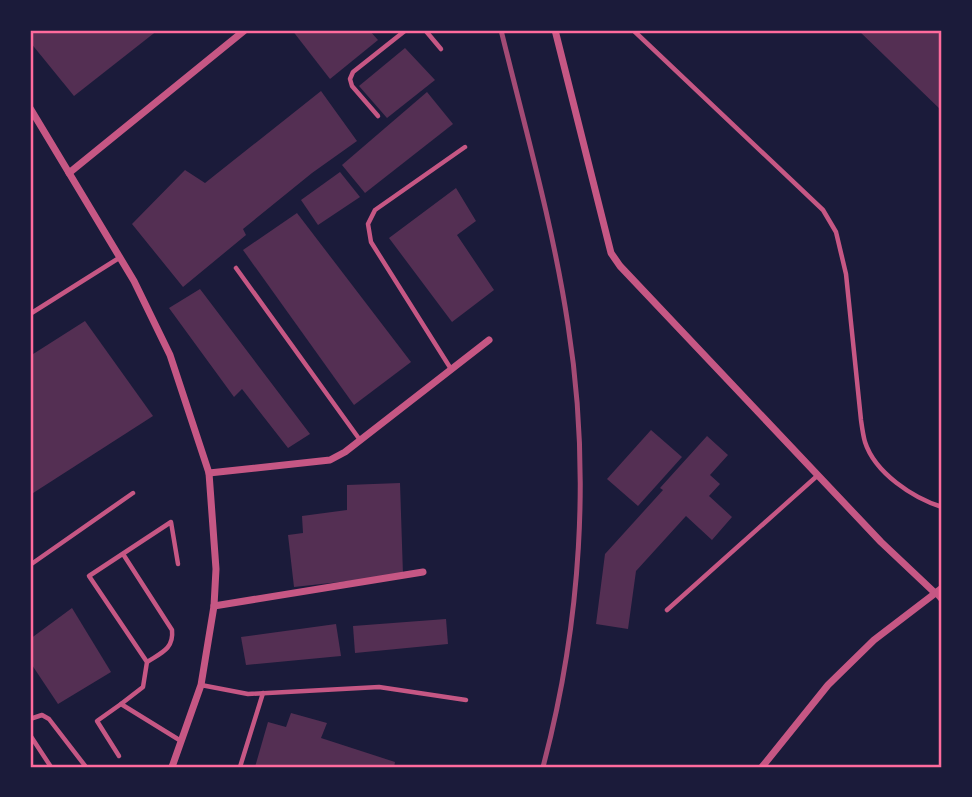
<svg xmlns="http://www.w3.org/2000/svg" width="972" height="797" font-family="'Work Sans',sans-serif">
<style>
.building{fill:#542f53}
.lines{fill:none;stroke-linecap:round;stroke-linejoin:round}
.service{stroke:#c65784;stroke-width:4.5}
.minor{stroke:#c65784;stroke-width:7}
.rail{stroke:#a44b75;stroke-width:5}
.neatline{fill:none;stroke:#ff6b9d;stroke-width:2.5}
</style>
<rect width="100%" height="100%" fill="#1b1b3a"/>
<g class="building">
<polygon points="30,30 158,30 74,96 30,42"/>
<polygon points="292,30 369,30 378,40 330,79"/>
<polygon points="858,30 942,30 942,111"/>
<polygon points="405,48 435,80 387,118 359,86"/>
<polygon points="321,91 357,141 312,173 243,229 246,235 183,287 132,224 185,170 205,183"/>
<polygon points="427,92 453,124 365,193 342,165"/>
<polygon points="340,172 360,197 318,225 301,200"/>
<polygon points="456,188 476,221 457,235 494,290 452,322 389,238"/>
<polygon points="297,213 411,362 354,405 243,250"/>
<polygon points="200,289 310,434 288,448 242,389 234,397 169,308"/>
<polygon points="85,321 153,416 30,495 30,356"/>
<polygon points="651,430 682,457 638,506 607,479"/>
<polygon points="707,436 728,455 710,475 720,484 709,496 732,517 712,540 686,516 636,571 628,629 596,624 605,554 663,490 660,488"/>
<polygon points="400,483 403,575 294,587 288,535 303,533 302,516 347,510 347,485"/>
<polygon points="72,608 111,672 58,704 30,662 30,639"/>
<polygon points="446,619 448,644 355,653 353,626"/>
<polygon points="336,624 341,656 246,665 241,637"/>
<polygon points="291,713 327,723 321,738 395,762 394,767 255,767 268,722 286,727"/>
</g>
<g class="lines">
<g class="service">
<polyline points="425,30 441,49"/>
<path d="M633,30L823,210L836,232L846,274L861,420C862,427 863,435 865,442C875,473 913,498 942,507"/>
<polyline points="378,116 352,86 350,79 353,72 406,30"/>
<polyline points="236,268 360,440"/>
<polyline points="30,314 119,258"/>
<polyline points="451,369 371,242 368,224 375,210 465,147"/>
<path d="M123,554L172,630C174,649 161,653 147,662"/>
<polyline points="178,564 171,522 89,576 147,662 143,687 121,704 181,741"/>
<polyline points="30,565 133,493"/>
<polyline points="935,593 942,601"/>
<polyline points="667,610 817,476"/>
<polyline points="201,685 248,694 379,687 466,700"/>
<polyline points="30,719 42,715 49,719 86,767"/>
<polyline points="30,735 51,767"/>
<polyline points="119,756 97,721 121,704"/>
<polyline points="240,767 263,693"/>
</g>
<g class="minor">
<polyline points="555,30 611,253 620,266 881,542 935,593"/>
<polyline points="30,108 134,281 170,355 209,473 216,569 214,606 201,685 172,767"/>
<polyline points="69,173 245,30"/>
<polyline points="209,473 330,460 345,452 489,340"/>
<polyline points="214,606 423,572"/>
<polyline points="762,767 828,685 874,640 942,588"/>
</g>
<path class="rail" d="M501,30C525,128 553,225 568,325C591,471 581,624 543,767"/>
</g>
<rect width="972" height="797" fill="none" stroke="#1b1b3a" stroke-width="63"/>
<rect x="32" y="32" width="908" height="734" class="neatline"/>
</svg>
